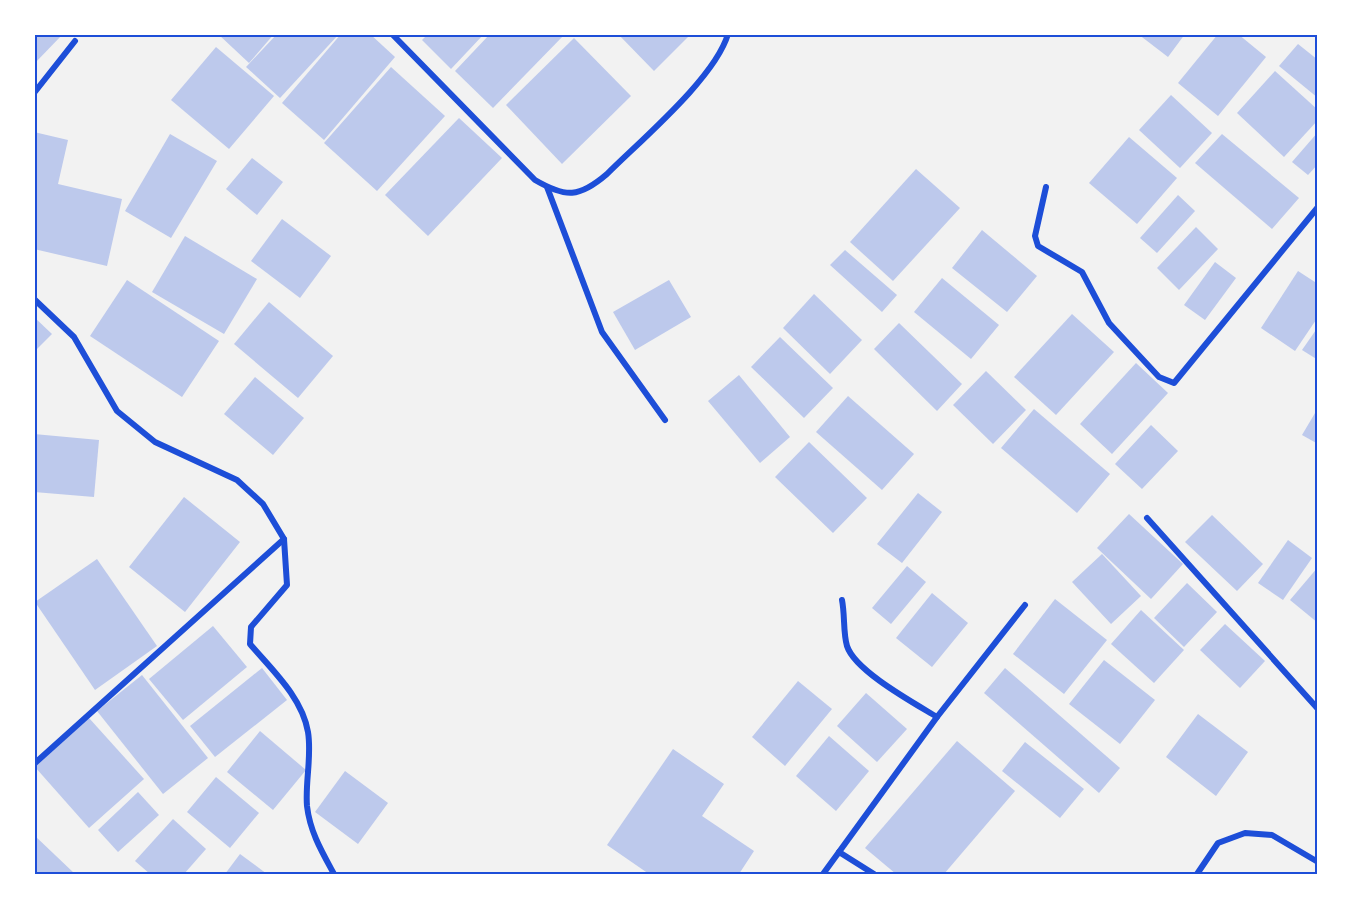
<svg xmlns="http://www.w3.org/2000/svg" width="1352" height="909" font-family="'Space Grotesk',sans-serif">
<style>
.building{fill:#bdc9ec}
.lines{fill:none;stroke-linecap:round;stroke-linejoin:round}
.minor{stroke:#1d4ed8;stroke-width:6}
.neatline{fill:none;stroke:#1d4ed8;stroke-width:2}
</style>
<rect width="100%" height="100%" fill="#f2f2f2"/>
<g class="building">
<polygon points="34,34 63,34 34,64"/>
<polygon points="218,34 274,34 249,63"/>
<polygon points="277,34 339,34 280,98 246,67"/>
<polygon points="341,34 370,34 395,57 324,140 282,103"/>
<polygon points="428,34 484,34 451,69 422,40"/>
<polygon points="490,34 565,34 493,108 455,71"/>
<polygon points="618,34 691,34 654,71"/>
<polygon points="1138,34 1185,34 1168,57"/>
<polygon points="1218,34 1238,34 1266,57 1218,116 1178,83"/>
<polygon points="574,38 631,96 562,164 506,105"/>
<polygon points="1298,44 1318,60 1318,98 1279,66"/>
<polygon points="216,47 274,96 229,149 171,100"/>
<polygon points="391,67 445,116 377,191 324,143"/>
<polygon points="1275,71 1318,110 1318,120 1284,157 1237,113"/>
<polygon points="1171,95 1212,133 1180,168 1139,130"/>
<polygon points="459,118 502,158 428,236 385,195"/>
<polygon points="34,132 68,140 58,184 122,199 107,266 34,249"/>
<polygon points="1318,132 1318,164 1308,175 1292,162"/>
<polygon points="170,134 217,161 171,238 125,211"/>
<polygon points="1222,134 1299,198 1272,229 1195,163"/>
<polygon points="1129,137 1177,178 1137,224 1089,183"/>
<polygon points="252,158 283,182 257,215 226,189"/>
<polygon points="916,169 960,208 893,281 850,242"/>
<polygon points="1178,195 1195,211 1157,253 1140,238"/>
<polygon points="282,219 331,256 300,298 251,261"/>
<polygon points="1196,227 1218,249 1179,290 1157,268"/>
<polygon points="982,230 1037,276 1007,312 952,268"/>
<polygon points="185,236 257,279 224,334 152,292"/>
<polygon points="845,250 897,295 882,312 830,265"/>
<polygon points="1215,262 1236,278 1205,320 1184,305"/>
<polygon points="1298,271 1318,284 1318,317 1295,351 1261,328"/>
<polygon points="942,278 999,325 971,359 914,312"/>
<polygon points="127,280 219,341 182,397 90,336"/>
<polygon points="669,280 691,317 635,350 613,312"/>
<polygon points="814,294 862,340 830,374 783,328"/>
<polygon points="269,302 333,356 298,398 234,344"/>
<polygon points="1072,314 1114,352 1056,415 1014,377"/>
<polygon points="34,317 52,334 34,352"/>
<polygon points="899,323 962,384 937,411 874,349"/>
<polygon points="1318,327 1318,360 1302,350"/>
<polygon points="780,337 833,388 804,418 751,367"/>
<polygon points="1136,363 1168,393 1112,454 1080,424"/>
<polygon points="986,371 1026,410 993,444 953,405"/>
<polygon points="739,375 790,437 760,463 708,401"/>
<polygon points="255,377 304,418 273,455 224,414"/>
<polygon points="848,396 914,454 882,490 816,432"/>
<polygon points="1318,408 1318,444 1302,435"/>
<polygon points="1034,409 1110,474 1077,513 1001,448"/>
<polygon points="1151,425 1178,451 1142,489 1115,464"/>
<polygon points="34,434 99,440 94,497 34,492"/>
<polygon points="809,442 867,498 833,533 775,477"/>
<polygon points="918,493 942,512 902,563 877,544"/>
<polygon points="184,497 240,542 185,612 129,567"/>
<polygon points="1129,514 1183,564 1151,599 1097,548"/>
<polygon points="1212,515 1263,564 1237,591 1185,542"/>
<polygon points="1288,540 1312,558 1283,600 1258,583"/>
<polygon points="1102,554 1141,596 1111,624 1072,582"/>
<polygon points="97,559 157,646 95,690 35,602"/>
<polygon points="907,566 926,582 891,624 872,608"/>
<polygon points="1318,567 1318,623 1290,600"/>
<polygon points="1187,583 1217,612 1184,647 1154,618"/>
<polygon points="932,593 968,623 932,667 896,638"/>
<polygon points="1055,599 1107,640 1064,694 1013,654"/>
<polygon points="1141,610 1184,650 1154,683 1111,644"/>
<polygon points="1225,624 1265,661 1240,688 1200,650"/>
<polygon points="213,626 247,667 183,720 149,679"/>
<polygon points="1104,660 1155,700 1120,744 1069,704"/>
<polygon points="262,668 287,700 215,757 190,726"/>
<polygon points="1005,668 1120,768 1099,793 984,693"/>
<polygon points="142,675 208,758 163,794 97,711"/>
<polygon points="798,681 832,709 785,766 752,737"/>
<polygon points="866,693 907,729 877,762 837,726"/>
<polygon points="1198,714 1248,752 1216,796 1166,757"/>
<polygon points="89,718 144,779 89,828 35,767"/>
<polygon points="260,731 306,770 273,810 227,772"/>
<polygon points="829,736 869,771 836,811 796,776"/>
<polygon points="957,741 1015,791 944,874 896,874 865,848"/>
<polygon points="1025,742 1084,789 1060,818 1002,771"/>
<polygon points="673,749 724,784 702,816 754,851 739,874 649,874 607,845"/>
<polygon points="345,771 388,803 358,844 315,812"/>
<polygon points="216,777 259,813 230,848 187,812"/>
<polygon points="138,792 159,815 118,852 98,830"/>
<polygon points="173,819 206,849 184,874 150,874 135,861"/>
<polygon points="34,835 75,874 34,874"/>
<polygon points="240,854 267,874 225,874"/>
</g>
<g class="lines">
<g class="minor">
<path d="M392,34L535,180C566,198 579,198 607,174C641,140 715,78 728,34"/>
<polyline points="34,93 75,41"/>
<polyline points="547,187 602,332 665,420"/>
<polyline points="1046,187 1035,236 1038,246 1082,272 1109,323 1159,377 1174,383 1318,207"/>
<path d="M34,299L74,337L117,411L155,442L237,480L263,504L284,539L287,585L251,627L250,644C272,670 302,697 308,732C312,756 305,782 307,806C310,832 322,852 334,874"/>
<polyline points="1147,518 1318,709"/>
<path d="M842,600C845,615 843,633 847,646C855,671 914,703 937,717"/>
<polyline points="34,764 284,539"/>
<polyline points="839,852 937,717 1025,605"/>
<polyline points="823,874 839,852 874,874"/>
<polyline points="1197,874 1218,843 1245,833 1272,835 1318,862"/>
</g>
</g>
<rect width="1352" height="909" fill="none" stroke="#ffffff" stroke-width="72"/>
<rect x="36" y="36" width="1280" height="837" class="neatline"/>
</svg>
